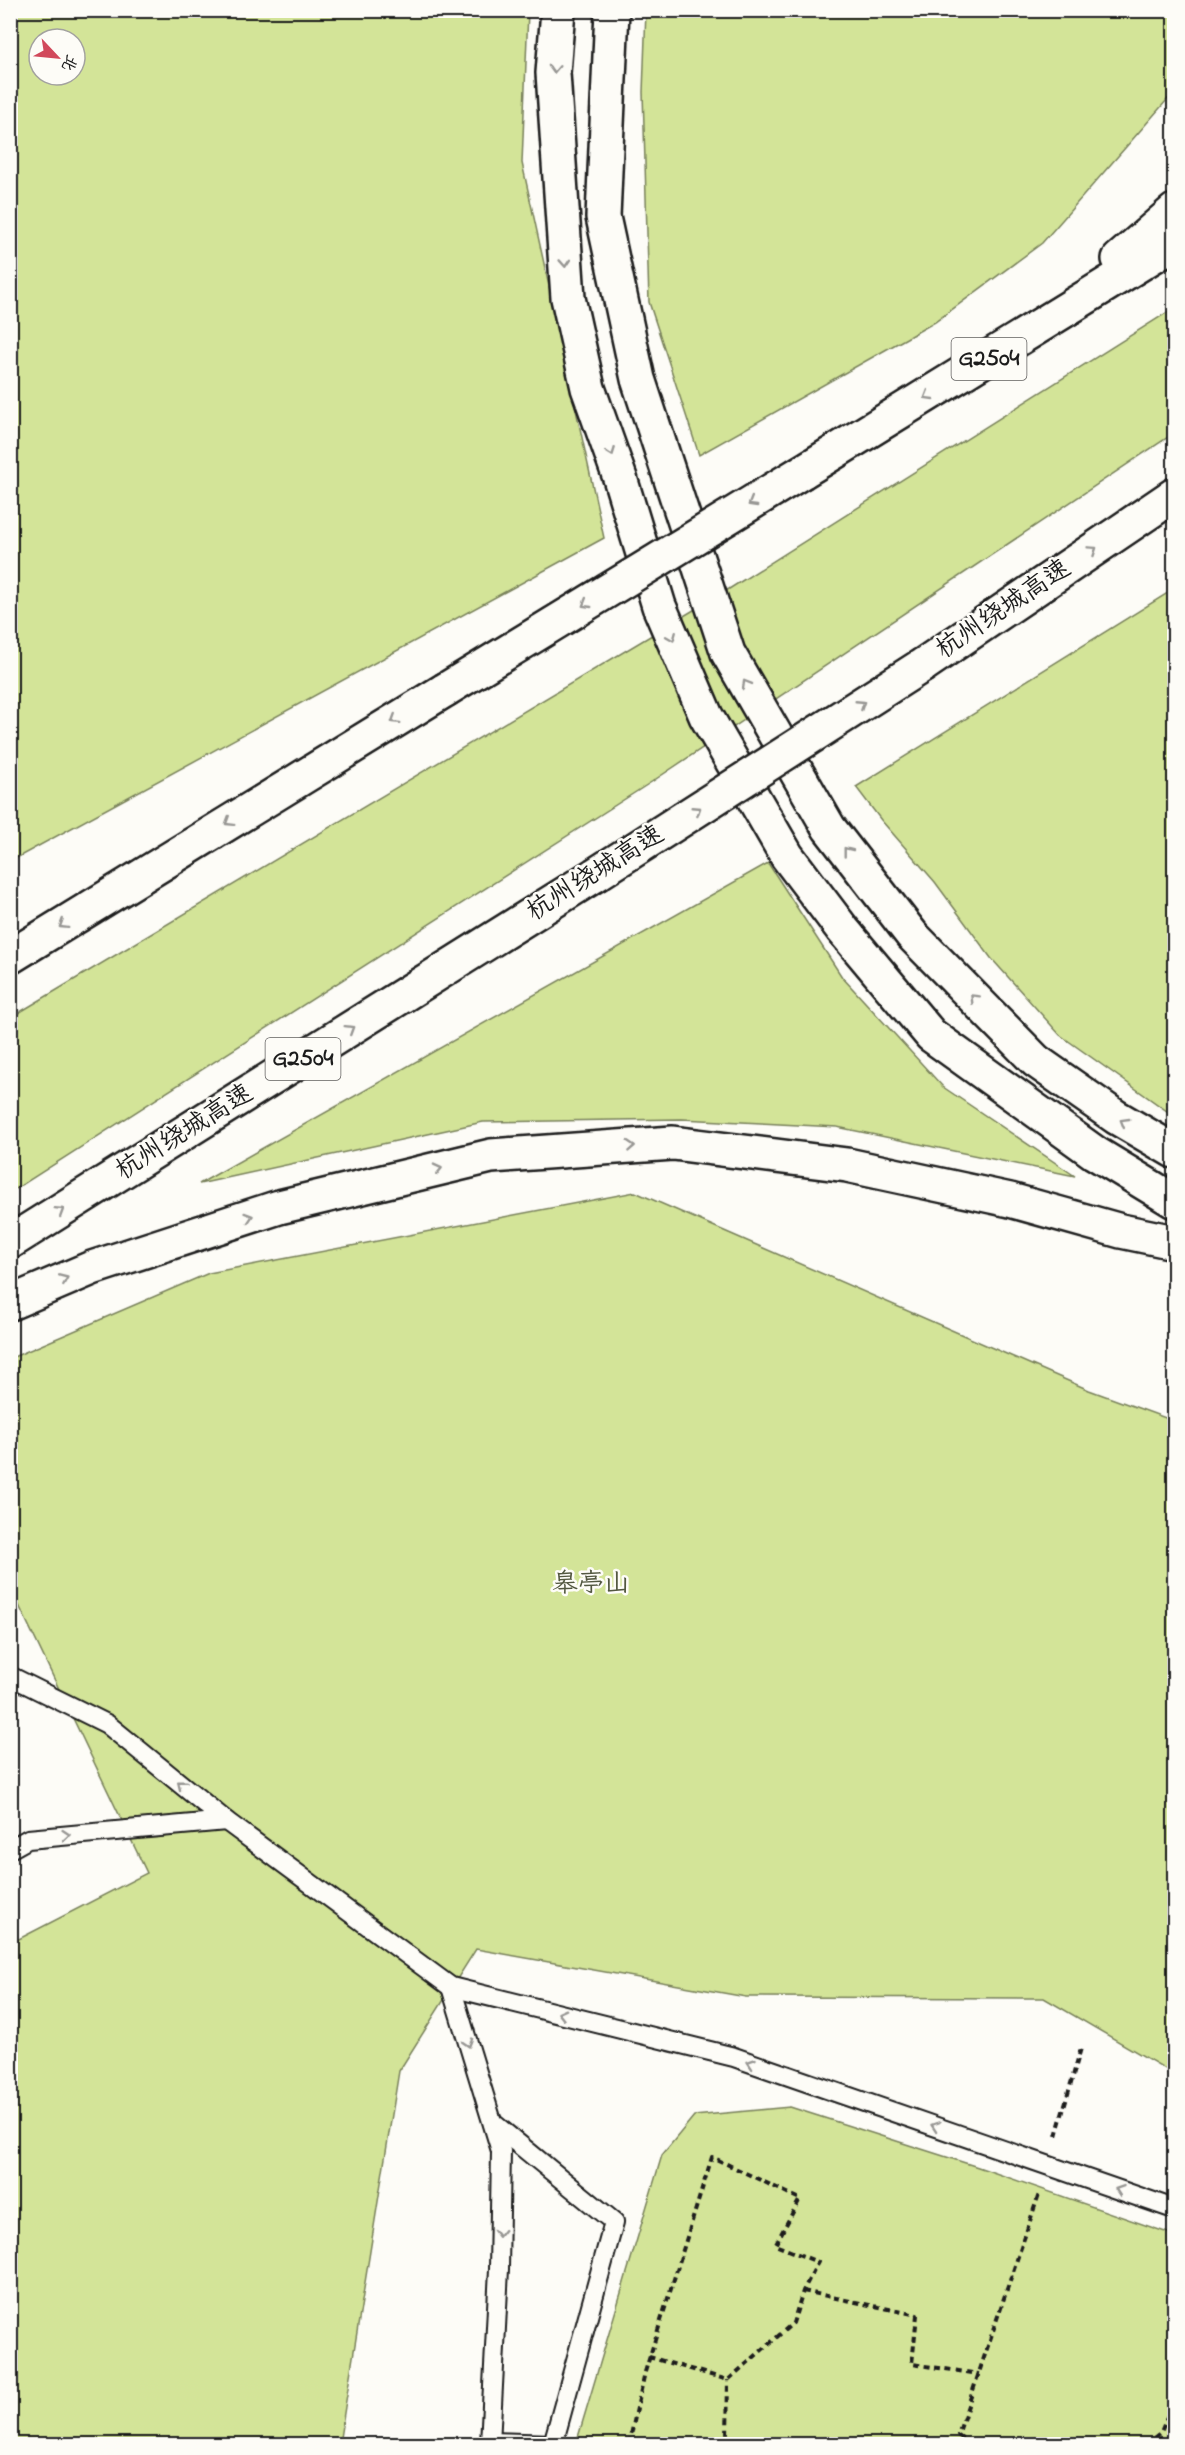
<svg xmlns="http://www.w3.org/2000/svg" width="1185" height="2455" font-family="'Indie Flower','LXGW WenKai TC',sans-serif">
<style>
.green{fill:#d3e498;stroke:#78805a;stroke-width:1.5;fill-rule:evenodd}
.lines{fill:none;stroke-linecap:round;stroke-linejoin:round}
.lane-casing{stroke:#1c1c1c;stroke-width:22}
.highway-casing{stroke:#1c1c1c;stroke-width:38}
.path{stroke:#1c1c1c;stroke-width:4;stroke-dasharray:6 4.5;stroke-linecap:butt}
.lane{stroke:#fdfcf7;stroke-width:18}
.highway{stroke:#fdfcf7;stroke-width:33}
.highway-bridge-casing{stroke:#1c1c1c;stroke-width:38;stroke-linecap:butt}
.highway-bridge{stroke:#fdfcf7;stroke-width:33}
.oneway{stroke:#989794}
.labels{text-anchor:middle;dominant-baseline:central;stroke-width:5;stroke-linejoin:round;paint-order:stroke}
.shield{fill:#fdfcf7;stroke:#605f5e;stroke-width:1.5}
.shield-label{font-size:24px;font-weight:bold;fill:#1c1c1c}
.street-label{font-size:26px;fill:#1c1c1c;stroke:#fdfcf7}
.park-label{font-size:26px;fill:#535841;stroke:#fdfcf7}
</style>
<rect width="100%" height="100%" fill="#fdfcf7"/>
<filter id="ink" filterUnits="userSpaceOnUse"><feTurbulence type="fractalNoise" baseFrequency=".0167" numOctaves="2"/><feDisplacementMap in="SourceGraphic" scale="12" xChannelSelector="R" yChannelSelector="G"/><feConvolveMatrix kernelMatrix="1 2 1 2 8 2 1 2 1" color-interpolation-filters="sRGB"/></filter>
<g filter="url(#ink)">
<g class="green">
<path d="M11,11H528L522,163L604,538L11,861ZM39,39H75V75H39Z"/>
<polygon points="646,11 1174,11 1174,92 1042,243 935,322 699,455 649,302 643,92"/>
<polygon points="1174,308 1174,433 653,781 11,1192 10,1018 729,589"/>
<polygon points="1174,589 1174,1116 1060,1035 991,958 935,882 881,820 856,787"/>
<polygon points="768,863 842,977 943,1087 1075,1176 837,1127 682,1119 483,1122 199,1184"/>
<polygon points="635,1192 1089,1390 1174,1421 1174,2074 1044,1998 746,1997 476,1949 399,2071 339,2444 11,2444 11,1943 147,1873 14,1595 11,1596 11,1358 209,1273"/>
<polygon points="790,2107 978,2167 1174,2235 1174,2444 576,2444 662,2155 694,2116"/>
</g>
<g class="lines">
<defs>
<g id="lane">
<polyline points="10,1676 107,1724 226,1821 451,1987 734,2057 1174,2209"/>
<polyline points="10,1849 28,1839 226,1821"/>
<polyline points="451,1987 501,2151 499,2269 490,2444"/>
<polyline points="490,2442 553,2444 614,2222 493,2123"/>
</g>
<g id="highway">
<polyline points="558,10 553,73 568,298 588,388 620,478 659,606 706,716 787,856 843,930 931,1035 1095,1153 1174,1201"/>
<polyline points="612,10 603,217 638,379 728,653 829,828 912,935 1036,1061 1116,1117 1174,1151"/>
<polyline points="1119,259 1174,211"/>
<polyline points="802,472 1174,243"/>
<polyline points="923,665 1174,495"/>
<polyline points="10,957 445,690"/>
<polyline points="10,1242 595,875"/>
<polyline points="10,1303 92,1268 279,1207 491,1156 673,1143 847,1165 1010,1200 1121,1231 1174,1242"/>
</g>
</defs>
<use href="#lane" class="lane-casing"/>
<use href="#highway" class="highway-casing"/>
<g class="path">
<polyline points="1056,2136 1081,2048"/>
<polyline points="803,2291 917,2315 912,2364 979,2374"/>
<polyline points="629,2444 645,2372 712,2157 800,2199 775,2245 818,2262 803,2291 793,2323 728,2380 649,2357"/>
<polyline points="725,2444 727,2437 728,2380"/>
<polyline points="971,2444 958,2435 1039,2194"/>
<polyline points="1146,2444 1161,2432 1174,2401"/>
</g>
<use href="#lane" class="lane"/>
<use href="#highway" class="highway"/>
<defs>
<g id="highway-bridge">
<polyline points="445,690 802,472"/>
<polyline points="595,875 923,665"/>
</g>
</defs>
<use href="#highway-bridge" class="highway-bridge-casing"/>
<use href="#highway-bridge" class="highway-bridge"/>
</g>
<defs><path id="oneway-chevron" d="M-2-3.5L2.5 0L-2 3.5" fill="none" stroke-width="1.6" stroke-linecap="round" stroke-linejoin="round" transform="scale(1.5)"/></defs>
<g class="oneway">
<use href="#oneway-chevron" transform="translate(554 69) rotate(92)"/>
<use href="#oneway-chevron" transform="translate(565 263) rotate(86)"/>
<use href="#oneway-chevron" transform="translate(928 396) rotate(149)"/>
<use href="#oneway-chevron" transform="translate(611 452) rotate(70)"/>
<use href="#oneway-chevron" transform="translate(752 503) rotate(149)"/>
<use href="#oneway-chevron" transform="translate(1093 550) rotate(-34)"/>
<use href="#oneway-chevron" transform="translate(586 604) rotate(149)"/>
<use href="#oneway-chevron" transform="translate(672 637) rotate(68)"/>
<use href="#oneway-chevron" transform="translate(746 684) rotate(-120)"/>
<use href="#oneway-chevron" transform="translate(861 704) rotate(-33)"/>
<use href="#oneway-chevron" transform="translate(395 720) rotate(148)"/>
<use href="#oneway-chevron" transform="translate(697 810) rotate(-33)"/>
<use href="#oneway-chevron" transform="translate(229 822) rotate(148)"/>
<use href="#oneway-chevron" transform="translate(847 851) rotate(-128)"/>
<use href="#oneway-chevron" transform="translate(63 925) rotate(148)"/>
<use href="#oneway-chevron" transform="translate(974 998) rotate(-135)"/>
<use href="#oneway-chevron" transform="translate(350 1029) rotate(-32)"/>
<use href="#oneway-chevron" transform="translate(1124 1122) rotate(-149)"/>
<use href="#oneway-chevron" transform="translate(631 1146) rotate(-4)"/>
<use href="#oneway-chevron" transform="translate(438 1169) rotate(-13)"/>
<use href="#oneway-chevron" transform="translate(60 1211) rotate(-32)"/>
<use href="#oneway-chevron" transform="translate(249 1217) rotate(-18)"/>
<use href="#oneway-chevron" transform="translate(64 1279) rotate(-23)"/>
<use href="#oneway-chevron" transform="translate(181 1784) rotate(-141)"/>
<use href="#oneway-chevron" transform="translate(66 1835) rotate(-5)"/>
<use href="#oneway-chevron" transform="translate(562 2014) rotate(-166)"/>
<use href="#oneway-chevron" transform="translate(468 2043) rotate(73)"/>
<use href="#oneway-chevron" transform="translate(751 2063) rotate(-161)"/>
<use href="#oneway-chevron" transform="translate(935 2126) rotate(-161)"/>
<use href="#oneway-chevron" transform="translate(1119 2190) rotate(-161)"/>
<use href="#oneway-chevron" transform="translate(499 2233) rotate(91)"/>
</g>
</g>
<g class="labels">
<g class="shield">
<rect x="951.5" y="338" width="75" height="42" rx="4.5"/>
<rect x="265.5" y="1038" width="75" height="42" rx="4.5"/>
</g>
<g class="shield-label">
<text x="989" y="359">G2504</text>
<text x="303" y="1059">G2504</text>
</g>
<g class="street-label">
<text transform="translate(1004 610) rotate(-34)">杭州绕城高速</text>
<text transform="translate(596 874) rotate(-32)">杭州绕城高速</text>
<text transform="translate(185 1133) rotate(-32)">杭州绕城高速</text>
</g>
<g class="park-label">
<text x="591" y="1585">皋亭山</text>
</g>
</g>
<rect width="1185" height="2455" fill="none" stroke="#fdfcf7" stroke-width="36"/>
<rect x="18" y="18" width="1149" height="2419" fill="none" stroke="#1c1c1c" stroke-width="2" filter="url(#ink)"/>
<g transform="translate(57 57) rotate(116)"><circle r="28" fill="#fdfcf7" stroke="#a3a29f" stroke-width="1.5"/>
<path d="M0-4.5L10 22L0 15L-10 22Z" fill="#d1495b"/>
<text y="-9" font-size="16" font-weight="bold" text-anchor="middle" fill="#1c1c1c">北</text>
</g>
</svg>
